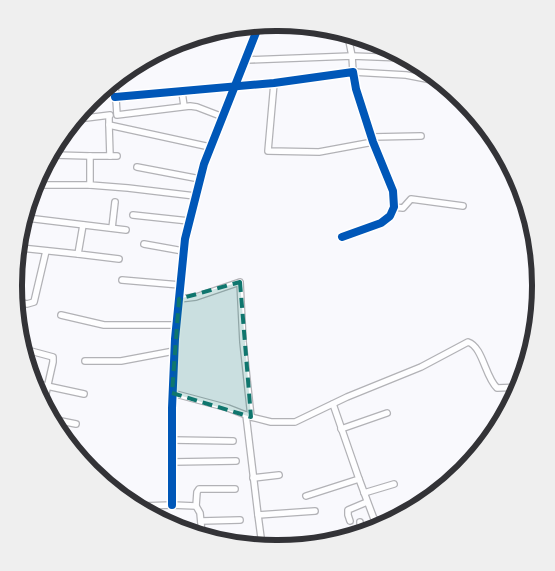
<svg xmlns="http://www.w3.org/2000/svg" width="555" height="571" font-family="'Asap Condensed',sans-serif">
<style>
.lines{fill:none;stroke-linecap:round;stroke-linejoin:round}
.minor-casing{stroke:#b2b2b6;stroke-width:8}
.minor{stroke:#fefeff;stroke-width:5.5}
.cycleway-casing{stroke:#fff;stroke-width:11}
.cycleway{stroke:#0057b8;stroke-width:8}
.marked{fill:#0f766e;fill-opacity:0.2;stroke:#0f766e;stroke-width:4;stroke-dasharray:10 6;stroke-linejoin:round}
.rim{fill:none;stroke:#333337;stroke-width:6}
</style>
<rect width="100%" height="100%" fill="#f9f9fd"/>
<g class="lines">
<defs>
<g id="minor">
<polyline points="269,23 286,23"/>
<polyline points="348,36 352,56 353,72 406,75 437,81"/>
<polyline points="246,60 352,56 403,58"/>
<polyline points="115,83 117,115 190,106 197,107 223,117"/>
<polyline points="274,83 268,151 319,152 373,142"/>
<polyline points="182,92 184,106"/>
<polyline points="115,97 274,83 353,72 356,89 373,142 393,191 394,207 390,216 381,223 342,237"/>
<polyline points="109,116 109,125 210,147"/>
<polyline points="78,119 110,115"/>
<polyline points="109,125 110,156"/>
<polyline points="372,137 421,136"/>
<polyline points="54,155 90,156"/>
<polyline points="117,156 90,156 90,185 128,188 195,196"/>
<polyline points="137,167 200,179"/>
<polyline points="34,185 90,185"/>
<polyline points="394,207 403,208 411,199 463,206"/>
<polyline points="133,215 189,221"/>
<polyline points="27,218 126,230"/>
<polyline points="83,225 78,254 119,259"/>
<polyline points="112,228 115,202"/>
<polyline points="144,244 183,251"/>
<polyline points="21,248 78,254"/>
<polyline points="122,280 180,285"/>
<polyline points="179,299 196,297 240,282 243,342 251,417"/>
<polyline points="17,302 27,304 34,302 46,251"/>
<polyline points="61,315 104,325 176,325"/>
<polyline points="27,350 53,357 53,362 44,402"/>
<polyline points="85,361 121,361 174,351"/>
<polyline points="33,383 84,394"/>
<path d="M172,393L228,408L251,417L271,422H295L347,397L421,367L468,342C483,347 485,377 497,388L521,387"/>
<polyline points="246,415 258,515 315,511"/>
<polyline points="56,420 76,424"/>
<polyline points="341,429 387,413"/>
<polyline points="172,440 233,441"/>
<polyline points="172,462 236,461"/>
<polyline points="253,478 279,475"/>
<polyline points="359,479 374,519 381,521 392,520"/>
<polyline points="364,493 394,484"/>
<polyline points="306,496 359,479 333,404"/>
<polyline points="172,505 172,408 175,339 185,239 204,164 259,25"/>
<polyline points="142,506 172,505 196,506 200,513 202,534"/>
<polyline points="196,506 197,492 199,489 235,489"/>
<polyline points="258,515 262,545 318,541"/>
<polyline points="201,521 240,520"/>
<polyline points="350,521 348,515 348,510 367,502"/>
<polyline points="360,522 361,533"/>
</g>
</defs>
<use href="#minor" class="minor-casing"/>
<use href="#minor" class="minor"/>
<defs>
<g id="cycleway">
<polyline points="115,97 274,83 353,72 356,89 373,142 393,191 394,207 390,216 381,223 342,237"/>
<polyline points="172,505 172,408 175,339 185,239 204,164 259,25"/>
</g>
</defs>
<use href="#cycleway" class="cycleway-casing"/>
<use href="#cycleway" class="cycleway"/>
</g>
<path class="marked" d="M240,282L251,417L172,393L179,299Z"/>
<path d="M0 0H555V571H0ZM276 31H278A254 254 0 0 1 532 285V286A254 254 0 0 1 278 540H276A254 254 0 0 1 22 286V285A254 254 0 0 1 276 31Z" fill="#efefef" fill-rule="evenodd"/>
<path class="rim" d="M276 31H278A254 254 0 0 1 532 285V286A254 254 0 0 1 278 540H276A254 254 0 0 1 22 286V285A254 254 0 0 1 276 31Z"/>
</svg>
